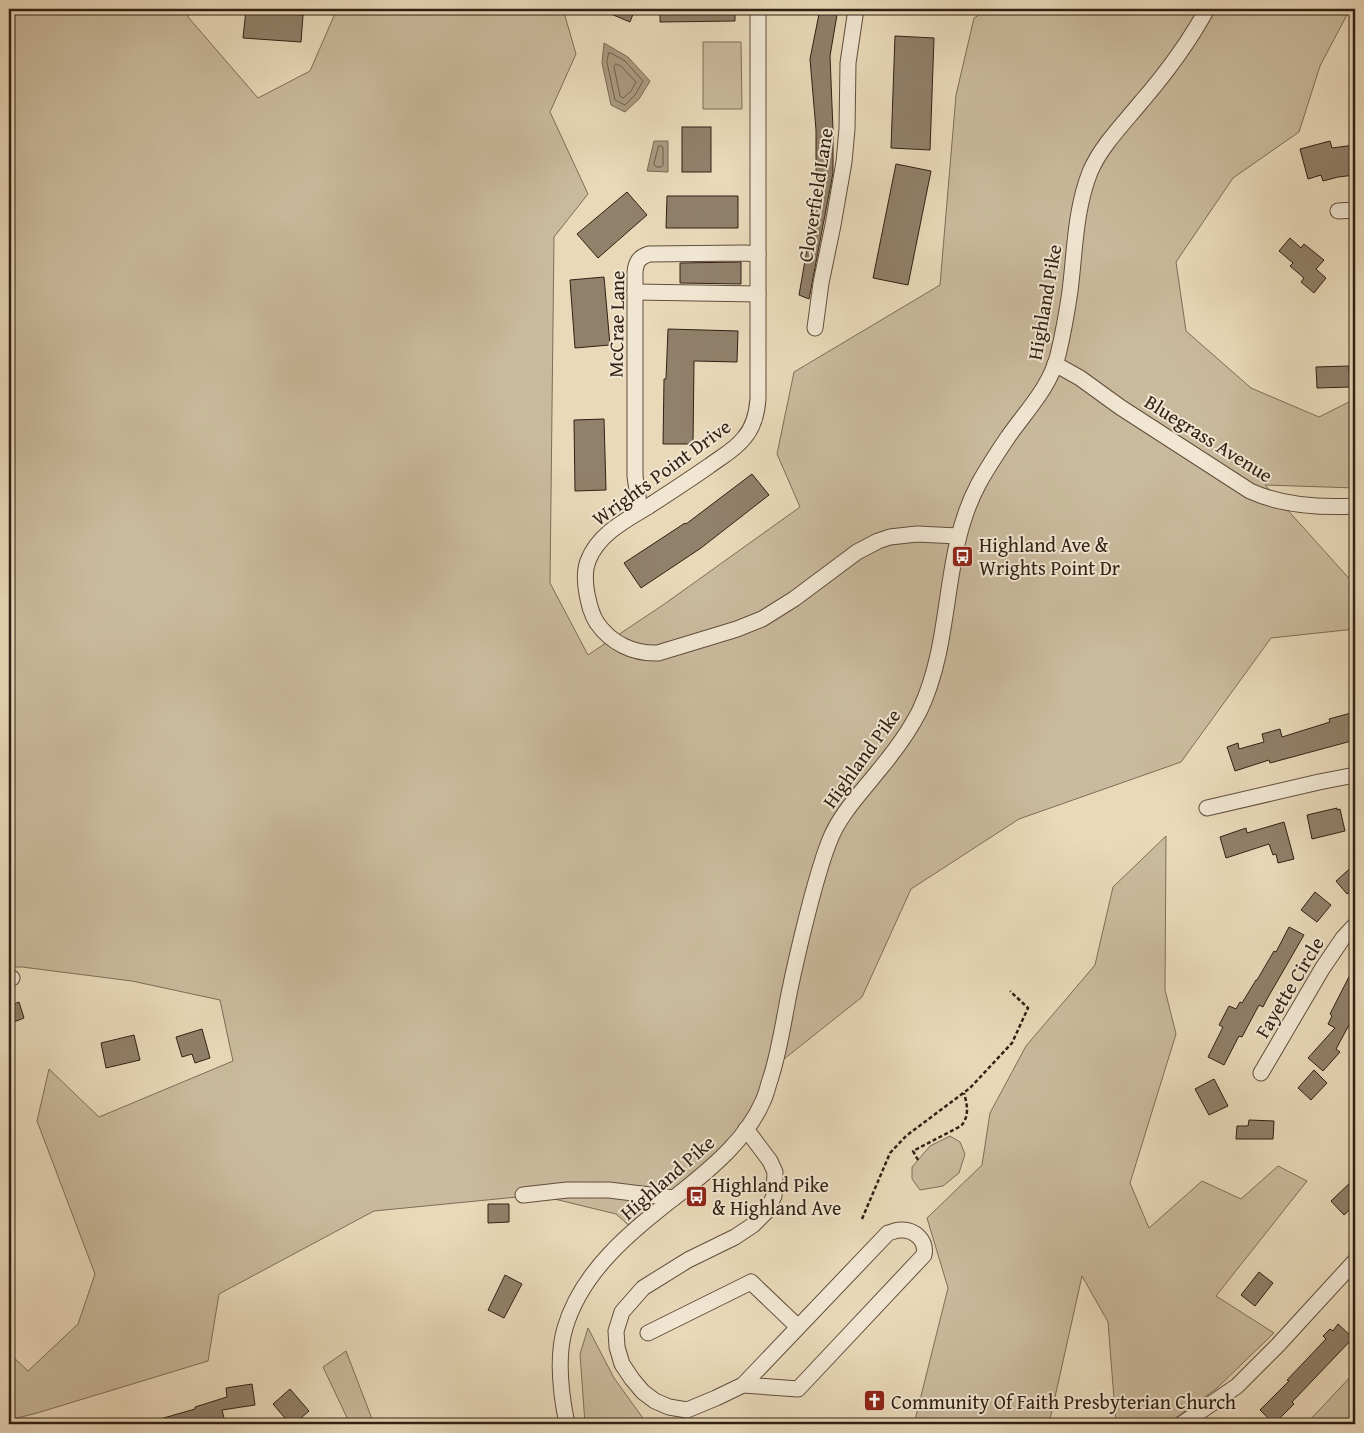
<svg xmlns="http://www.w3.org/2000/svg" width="1364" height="1433" font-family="'Gentium Book Plus',serif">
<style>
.green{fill:#caba9d;stroke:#7e6d58}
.water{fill:#ab9a81;stroke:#7b6955}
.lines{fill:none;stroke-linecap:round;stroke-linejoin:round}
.shore{stroke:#6e5d4a;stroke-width:1}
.building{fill:#91806a;stroke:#322014}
.minor-casing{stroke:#604e3d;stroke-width:17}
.path{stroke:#322014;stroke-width:2.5;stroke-dasharray:4 2.5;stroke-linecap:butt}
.minor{stroke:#f1e6d2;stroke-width:15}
.labels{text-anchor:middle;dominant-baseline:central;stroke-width:4;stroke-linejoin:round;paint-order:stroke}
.street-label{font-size:20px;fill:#322014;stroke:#f1e6d2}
.poi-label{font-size:20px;fill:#322014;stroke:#f1e6d2;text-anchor:start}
</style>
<rect width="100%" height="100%" fill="#e9d9b9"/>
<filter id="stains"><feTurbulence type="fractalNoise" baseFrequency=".004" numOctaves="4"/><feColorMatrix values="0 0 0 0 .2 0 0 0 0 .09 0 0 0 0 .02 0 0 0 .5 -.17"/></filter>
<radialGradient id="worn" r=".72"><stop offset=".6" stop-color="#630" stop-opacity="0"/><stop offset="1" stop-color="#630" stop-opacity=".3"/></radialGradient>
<g class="green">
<polygon points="9,9 190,9 188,17 258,98 310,71 337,9 563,9 576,54 550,112 588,194 554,237 550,583 588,655 663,605 800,507 777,454 794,372 940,285 956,95 974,18 989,9 1073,9 1088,14 1103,9 1350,9 1320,66 1299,132 1233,178 1176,262 1186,331 1251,388 1319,417 1355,399 1355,488 1265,485 1355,585 1355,629 1271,638 1181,762 1019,819 911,889 862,997 774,1067 746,1129 634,1230 616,1214 538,1195 374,1211 219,1294 208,1361 37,1413 9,1420 9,1353 28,1371 78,1324 95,1274 37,1121 49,1069 99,1117 233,1061 220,1000 132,981 22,967 9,967"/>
<polygon points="703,42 741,42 742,109 703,109"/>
<polygon points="1166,836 1165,990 1176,1034 1130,1183 1149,1228 1202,1181 1241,1199 1278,1166 1307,1181 1216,1296 1274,1333 1216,1389 1167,1424 1116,1424 1108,1322 1082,1276 1049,1424 914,1424 948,1288 927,1218 982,1165 990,1113 1026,1046 1095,965 1113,887"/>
<polygon points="950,1136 960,1142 965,1154 959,1173 943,1186 920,1190 912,1179 912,1167 930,1146"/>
<polygon points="588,1328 614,1378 645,1421 649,1424 585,1424 580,1354"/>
<polygon points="346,1351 374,1424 350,1424 323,1367"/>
<polygon points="1355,1372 1355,1424 1306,1424"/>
</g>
<g class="water">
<polygon points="604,43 628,57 650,81 639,99 625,112 611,105 602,63"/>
<polygon points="654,141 668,141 668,172 647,171"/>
</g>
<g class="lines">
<g class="shore">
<polygon points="609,53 611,53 625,61 643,81 635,95 625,105 615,100 607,62"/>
<polygon points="616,64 621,66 636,82 631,91 623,98 620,96 614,67"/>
<polygon points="659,146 662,146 663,148 663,165 661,167 656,167 654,164"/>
</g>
</g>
<g class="building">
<polygon points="599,9 635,9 630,22"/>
<polygon points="660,9 735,9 735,21 660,22"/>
<polygon points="820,9 838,9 830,56 833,130 833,173 809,299 799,295 816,198 816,130 810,59"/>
<polygon points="246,10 303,15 301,42 243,38"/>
<polygon points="895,36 934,38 930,150 891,148"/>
<rect x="682" y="127" width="29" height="45"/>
<polygon points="1330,141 1332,148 1355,145 1355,175 1338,177 1323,181 1321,175 1308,179 1300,149"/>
<polygon points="896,164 931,171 908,285 873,278"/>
<polygon points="627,192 647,215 598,258 577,234"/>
<polygon points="667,196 738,196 738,228 666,228"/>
<polygon points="1290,238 1301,248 1304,244 1324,260 1316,269 1326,278 1314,293 1301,282 1304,278 1290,266 1293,263 1279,251"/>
<polygon points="741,262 741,284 680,283 680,263"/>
<polygon points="604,277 610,345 575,348 570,280"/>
<polygon points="668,329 738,331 737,362 694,361 693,444 663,444 664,379 666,379"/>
<polygon points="1349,366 1350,387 1317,388 1316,367"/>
<polygon points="604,419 606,490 575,491 574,420"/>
<polygon points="752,474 769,495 701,548 641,588 624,563 685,523 686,524"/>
<polygon points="1351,713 1355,731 1353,732 1355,740 1270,763 1269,760 1235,771 1227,747 1238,743 1239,749 1264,742 1262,734 1280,729 1282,737 1330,722 1329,719"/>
<polygon points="1337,808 1337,810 1340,809 1345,831 1312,839 1307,815"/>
<polygon points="1284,822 1294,859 1278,863 1276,854 1273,855 1269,844 1226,858 1220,837 1246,828 1247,833"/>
<polygon points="1355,864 1355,887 1347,894 1336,881"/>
<polygon points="1315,892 1331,905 1317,922 1301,910"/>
<polygon points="1289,927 1304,935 1267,999 1263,1007 1259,1005 1242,1037 1239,1036 1224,1065 1208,1057 1223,1027 1219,1025 1229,1006 1236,1009 1240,1002 1242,1003 1256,980 1257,980 1274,951 1276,952"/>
<polygon points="1355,965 1355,1014 1336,1049 1340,1052 1323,1071 1308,1058 1335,1028 1328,1024 1332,1016 1330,1014"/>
<polygon points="19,1002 24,1018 9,1024 9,1006"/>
<polygon points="202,1029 210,1058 195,1063 192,1054 182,1057 176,1037"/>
<polygon points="134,1035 140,1060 106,1068 101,1043"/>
<polygon points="1314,1070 1327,1083 1311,1100 1298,1088"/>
<polygon points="1214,1079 1228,1106 1209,1115 1195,1089"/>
<polygon points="1249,1120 1274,1121 1273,1139 1236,1139 1237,1126 1248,1126"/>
<polygon points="1355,1178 1355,1205 1344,1215 1331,1201"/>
<polygon points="488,1204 509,1204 509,1222 488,1223"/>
<polygon points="1259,1272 1273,1283 1255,1306 1241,1295"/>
<polygon points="505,1275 522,1284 504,1318 488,1310"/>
<polygon points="1338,1324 1353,1338 1292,1402 1294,1404 1274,1424 1260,1410 1289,1381 1287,1380 1326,1339 1323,1336 1330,1329 1333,1331"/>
<polygon points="252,1384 255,1405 222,1410 224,1418 203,1424 153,1424 153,1421 195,1409 195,1407 227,1397 226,1388"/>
<polygon points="290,1389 309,1411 294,1424 290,1424 273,1404"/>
</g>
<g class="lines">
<defs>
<g id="minor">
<path d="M758,9V399C757,412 753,428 744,438C735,450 721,457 709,466C689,480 669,493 649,506C626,520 598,534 588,561C584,571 585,583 587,594C589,604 591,614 597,623C611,643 633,654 658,653L737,629L762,619L794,599L857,552L878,541L890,537L917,534L958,536"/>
<polyline points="1338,211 1355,210"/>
<polyline points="635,292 758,294"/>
<polyline points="815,328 821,283 833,225 844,162 847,129 848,63 856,9"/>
<path d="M1055,364L1080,378L1120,407L1250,491C1283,506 1319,508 1355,506"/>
<path d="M640,511L635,476V272C636,262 639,257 649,254L745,253L758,254"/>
<polyline points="1207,808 1319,782 1355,775"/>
<polyline points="9,977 12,978"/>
<polyline points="1261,1073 1322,969 1343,938 1355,925"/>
<polyline points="523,1195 567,1190 609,1190 674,1198"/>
<polyline points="648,1333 751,1282 797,1326"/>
<path d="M743,1385L798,1389L924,1255C927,1241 915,1229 900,1230C896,1230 892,1232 888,1233L743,1385L716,1398L687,1410L669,1407L655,1401L643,1392L632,1379L622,1364L617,1347L616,1331L622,1312L643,1288L688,1260L735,1237L753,1225L766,1212L774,1196L775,1172L770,1161L746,1129"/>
<path d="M567,1424C561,1395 556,1358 565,1328C583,1267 636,1228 684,1190C715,1165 747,1138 763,1101C767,1093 768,1085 771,1077C779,1052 783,1025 788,999C792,978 797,957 802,936C810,904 817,873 829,842C839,815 861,793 879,770C894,752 909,732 920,710C954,638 941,555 978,485C987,468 998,452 1008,437C1027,410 1050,387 1058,355C1063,334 1067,312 1070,291C1075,251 1075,210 1090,172C1101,146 1124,123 1142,101C1167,72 1189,42 1207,9"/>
<polyline points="1182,1424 1237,1386 1278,1345 1355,1261"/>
</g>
</defs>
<use href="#minor" class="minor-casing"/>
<g class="path">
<path d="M918,1160L913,1151L961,1126C970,1116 967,1104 964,1093"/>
<polyline points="862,1219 890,1153 906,1136 970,1088 1012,1043 1028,1008 1010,991"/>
</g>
<use href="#minor" class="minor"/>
</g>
<defs>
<symbol id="bus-square" viewBox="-11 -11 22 22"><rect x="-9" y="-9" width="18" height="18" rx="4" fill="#8f2418" stroke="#f1e6d2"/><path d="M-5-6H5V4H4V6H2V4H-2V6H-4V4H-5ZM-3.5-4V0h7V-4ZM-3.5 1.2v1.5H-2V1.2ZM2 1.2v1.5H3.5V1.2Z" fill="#fff"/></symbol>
<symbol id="church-square" viewBox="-11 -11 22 22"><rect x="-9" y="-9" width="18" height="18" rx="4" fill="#8f2418" stroke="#f1e6d2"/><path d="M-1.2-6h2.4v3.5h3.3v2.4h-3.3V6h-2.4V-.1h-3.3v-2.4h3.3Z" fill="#fff"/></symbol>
</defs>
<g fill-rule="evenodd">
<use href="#bus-square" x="950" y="544" width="25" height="25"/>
<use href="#bus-square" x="684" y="1184" width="25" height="25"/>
<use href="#church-square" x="862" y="1388" width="25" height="25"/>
</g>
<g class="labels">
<g class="street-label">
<text transform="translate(815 195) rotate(-81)">Cloverfield Lane</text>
<text transform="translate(1044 302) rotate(-80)">Highland Pike</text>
<text transform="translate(616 324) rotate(-89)">McCrae Lane</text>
<text transform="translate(1209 438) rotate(32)">Bluegrass Avenue</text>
<text transform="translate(661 472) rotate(-36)">Wrights Point Drive</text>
<text transform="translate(861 758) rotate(-54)">Highland Pike</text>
<text transform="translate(1289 987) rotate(-59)">Fayette Circle</text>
<text transform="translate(667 1177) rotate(-41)">Highland Pike</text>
</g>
<g class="poi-label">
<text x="979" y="544">Highland Ave &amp;<tspan x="979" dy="23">Wrights Point Dr</tspan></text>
<text x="712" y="1184">Highland Pike<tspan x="712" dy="23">&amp; Highland Ave</tspan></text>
<text x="891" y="1401">Community Of Faith Presbyterian Church</text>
</g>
</g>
<rect width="1364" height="1433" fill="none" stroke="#e9d9b9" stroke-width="30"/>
<rect x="10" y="10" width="1344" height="1413" fill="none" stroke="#322014" stroke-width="2.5"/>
<rect x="15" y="15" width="1334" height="1403" fill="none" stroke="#322014"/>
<rect width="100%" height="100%" filter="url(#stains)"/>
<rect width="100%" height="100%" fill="url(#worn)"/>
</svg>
